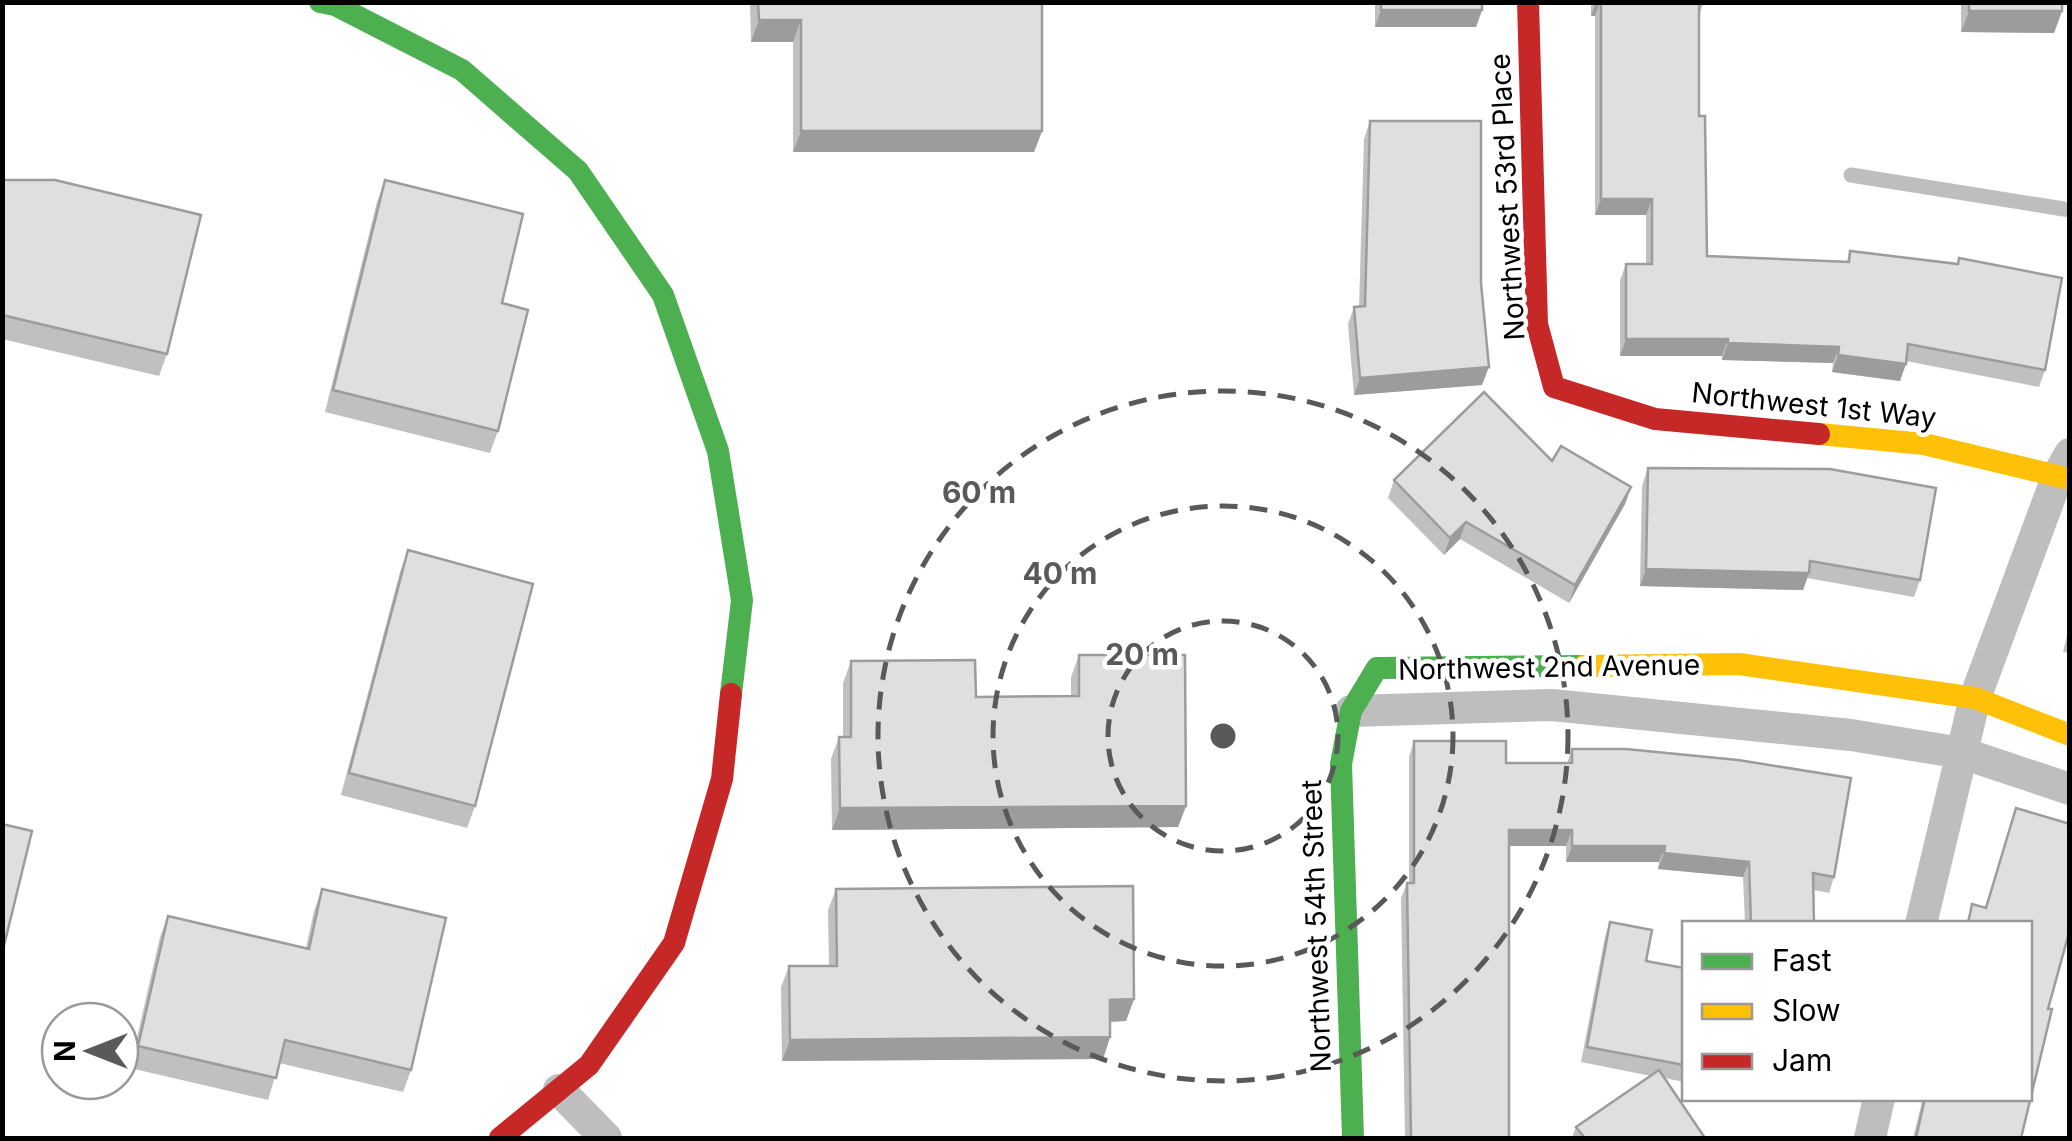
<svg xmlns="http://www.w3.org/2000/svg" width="2072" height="1141" font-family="Inter,sans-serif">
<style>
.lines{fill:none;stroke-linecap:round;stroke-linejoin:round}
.lane{stroke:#bebebe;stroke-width:15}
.street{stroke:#bebebe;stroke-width:32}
.fast{stroke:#4caf50;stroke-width:22}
.slow{stroke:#ffc107;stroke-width:22}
.jam{stroke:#c62828;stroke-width:22}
.wall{fill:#c0c0c0}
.shaded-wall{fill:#9c9c9c}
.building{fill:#dfdfdf;stroke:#9c9c9c;stroke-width:2.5}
.ring{fill:none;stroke:#595959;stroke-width:5;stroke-dasharray:18 12}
.labels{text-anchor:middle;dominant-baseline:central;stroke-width:9;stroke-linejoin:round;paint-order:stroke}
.street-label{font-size:28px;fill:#000;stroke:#fff}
.centre{fill:#595959;stroke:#fff;stroke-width:5}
.ring-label{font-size:30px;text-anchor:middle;font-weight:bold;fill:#595959;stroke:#fff;stroke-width:9;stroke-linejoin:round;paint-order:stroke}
</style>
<rect width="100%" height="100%" fill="#fff"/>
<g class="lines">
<polyline class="lane" points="1851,175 2070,210"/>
<g class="street">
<polyline points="1351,711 1552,705 1851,735 1962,753 2070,789"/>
<polyline points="1921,924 1975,698 2058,475 2070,454"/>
<polyline points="559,1090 606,1138"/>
<polyline points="1870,1138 1879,1098"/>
</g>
<g class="fast">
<polyline points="320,2 335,5 462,70 578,171 663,295 718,451 742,600 731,694"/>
<polyline points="1353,1138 1341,764 1351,711 1377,668 1584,666"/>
</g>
<g class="slow">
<polyline points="1819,434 1924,444 2070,479"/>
<polyline points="1584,666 1739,664 1975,698 2070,735"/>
</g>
<g class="jam">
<polyline points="1528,2 1537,324 1554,387 1655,419 1819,434"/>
<polyline points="500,1138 589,1065 674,943 722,779 731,694"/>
</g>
</g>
<g class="wall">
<polygon points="750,2 1042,2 1042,131 1034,152 793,152 793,42 751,42"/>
<polygon points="1375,2 1482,2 1482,10 1476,27 1375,27"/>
<polygon points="1591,2 1704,2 1699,15 1699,116 1707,256 1847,261 1850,251 2045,370 2039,387 1906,361 1900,381 1832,372 1833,363 1722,360 1722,356 1620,356 1620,280 1626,264 1646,264 1646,215 1595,215 1595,16 1591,16"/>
<polygon points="1961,2 2062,2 2062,11 2054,33 1961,32"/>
<polygon points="1370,121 1481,283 1482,385 1354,395 1348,324 1354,307 1359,307 1364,139"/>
<polygon points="2,180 167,354 159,376 2,339"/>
<polygon points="385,180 502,303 498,431 490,453 325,412 377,202"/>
<polygon points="1552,461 1631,487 1625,504 1569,603 1460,539 1444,555 1388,498 1394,480"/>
<polygon points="1648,468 1920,580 1914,597 1807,578 1803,590 1640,586 1642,486"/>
<polygon points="408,550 475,806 467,828 341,795 400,572"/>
<polygon points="2070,623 2070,653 2063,652"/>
<polygon points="1079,655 1186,806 1178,827 832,830 831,759 839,737 843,737 843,683 851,661 976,697 1071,696 1071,677"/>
<polygon points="1414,741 1506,763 1567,763 1572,749 1834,877 1829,893 1814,890 1814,924 1745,924 1743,877 1658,869 1659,862 1566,862 1566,846 1509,846 1509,1138 1405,1138 1401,898 1407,883 1409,883 1409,757"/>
<polygon points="2016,808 2048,1009 2021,1138 1913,1138 1923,1098 2030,1098 2030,924 1966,924 1972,904 1985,907"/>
<polygon points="322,889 411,1070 403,1092 279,1063 268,1100 130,1068 160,937 168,916 306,948 314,911"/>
<polygon points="836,889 1134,999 1126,1021 1110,1022 1110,1037 1103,1059 782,1061 781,987 789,966 829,966 828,910"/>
<polygon points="1610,922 1646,961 1684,968 1684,1082 1665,1078 1705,1138 1572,1138 1576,1127 1651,1076 1581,1062 1605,937"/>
</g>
<g class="shaded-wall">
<polygon points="1596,2 1600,2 1595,16 1591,16"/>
<polygon points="1381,10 1482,10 1476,27 1375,27"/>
<polygon points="1969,11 2062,11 2054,33 1961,32"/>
<polygon points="759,20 801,20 793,42 751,42"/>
<polygon points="801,131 1042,131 1034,152 793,152"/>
<polygon points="1601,199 1652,199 1646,215 1595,215"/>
<polygon points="1626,339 1728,339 1722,356 1620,356"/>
<polygon points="1728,343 1839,347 1833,363 1722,360"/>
<polygon points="1838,355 1906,364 1900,381 1832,372"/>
<polygon points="1489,367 1482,385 1354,395 1360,378"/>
<polygon points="1631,487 1625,504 1569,603 1575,585"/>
<polygon points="1466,522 1460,539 1444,555 1450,538"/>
<polygon points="1646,569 1809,573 1803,590 1640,586"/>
<polygon points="1186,806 1178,827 832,830 840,808"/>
<polygon points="1509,830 1572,830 1566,846 1503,846"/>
<polygon points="1572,846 1665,846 1659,862 1566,862"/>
<polygon points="1664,853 1749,862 1743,877 1658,869"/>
<polygon points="1134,999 1126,1021 1102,1022 1110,1000"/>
<polygon points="1110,1037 1103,1059 782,1061 790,1040"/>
</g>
<g class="building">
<polygon points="758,2 1042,2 1042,131 801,131 801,20 759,20"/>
<rect x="1381" y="2" width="101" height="8"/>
<polygon points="1601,2 1699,2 1699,116 1705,116 1707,256 1849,262 1850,251 1958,264 1959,258 2062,278 2045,370 1908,344 1906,364 1838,355 1839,347 1728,343 1728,339 1626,339 1626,264 1652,264 1652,199 1601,199"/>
<rect x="1969" y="2" width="93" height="9"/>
<polygon points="1370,121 1481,121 1481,283 1489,367 1360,378 1354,307 1365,306"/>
<polygon points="2,180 55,180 201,215 167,354 2,315"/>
<polygon points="385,180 523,214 502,303 528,310 498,431 333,390"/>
<polygon points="1484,392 1552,461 1561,446 1631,487 1575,585 1466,522 1450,538 1394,480"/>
<polygon points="1648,468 1830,469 1936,488 1920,580 1810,561 1809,573 1646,569"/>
<polygon points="408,550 533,584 475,806 349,773"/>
<polygon points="1079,655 1185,655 1186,806 840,808 839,737 851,737 851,661 975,660 976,697 1079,696"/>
<polygon points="1414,741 1506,741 1506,763 1572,763 1572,749 1626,749 1738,760 1851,778 1834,877 1813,873 1814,924 1751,924 1749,862 1664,853 1665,846 1572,846 1572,830 1509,830 1509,1138 1411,1138 1407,883 1414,883"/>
<polygon points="2016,808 2070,824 2070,929 2048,1009 2052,1009 2021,1138 1916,1138 1925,1098 2030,1098 2030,924 1968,924 1972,904 1986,908"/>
<polygon points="2,824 32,831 2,954"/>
<polygon points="1133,886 1134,999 1110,1000 1110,1037 790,1040 789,966 837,966 836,889"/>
<polygon points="322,889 446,918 411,1070 285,1040 276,1078 138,1046 168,916 309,949"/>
<polygon points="1610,922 1652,930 1646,961 1684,968 1684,1065 1587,1047"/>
<polygon points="1659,1070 1705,1138 1585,1138 1576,1127"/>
</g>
<g class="ring">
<circle cx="1223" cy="736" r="115"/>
<circle cx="1223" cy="736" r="230"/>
<circle cx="1223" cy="736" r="345"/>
</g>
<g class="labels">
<g class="street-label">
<text transform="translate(1507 197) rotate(-93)">Northwest 53rd Place</text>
<text transform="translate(1814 405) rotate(6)">Northwest 1st Way</text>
<text transform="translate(1549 667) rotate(-1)">Northwest 2nd Avenue</text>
<text transform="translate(1316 926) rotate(-92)">Northwest 54th Street</text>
</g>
</g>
<circle cx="1223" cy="736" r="15" class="centre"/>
<g class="ring-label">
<text x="979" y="503">60 m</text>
<text x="1060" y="584">40 m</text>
<text x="1142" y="665">20 m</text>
</g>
<rect width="2072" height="1141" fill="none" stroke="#000000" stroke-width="10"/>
<rect x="1682" y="921" width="350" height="180" fill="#ffffff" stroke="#999999" stroke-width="2.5"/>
<rect x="1702" y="954" width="50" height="15" fill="#4caf50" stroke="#999999" stroke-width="2.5"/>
<text x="1772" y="971" font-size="30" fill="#000000">Fast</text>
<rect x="1702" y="1004" width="50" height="15" fill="#ffc107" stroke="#999999" stroke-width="2.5"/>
<text x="1772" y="1021" font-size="30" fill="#000000">Slow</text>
<rect x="1702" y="1054" width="50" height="15" fill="#c62828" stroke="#999999" stroke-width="2.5"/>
<text x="1772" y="1071" font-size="30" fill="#000000">Jam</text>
<g transform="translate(90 1051) rotate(270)"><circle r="48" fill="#ffffff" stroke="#999999" stroke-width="2.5"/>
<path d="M0-8L18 38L0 25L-18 38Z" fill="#595959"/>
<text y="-15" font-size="28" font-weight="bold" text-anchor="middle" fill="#000000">N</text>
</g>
</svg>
